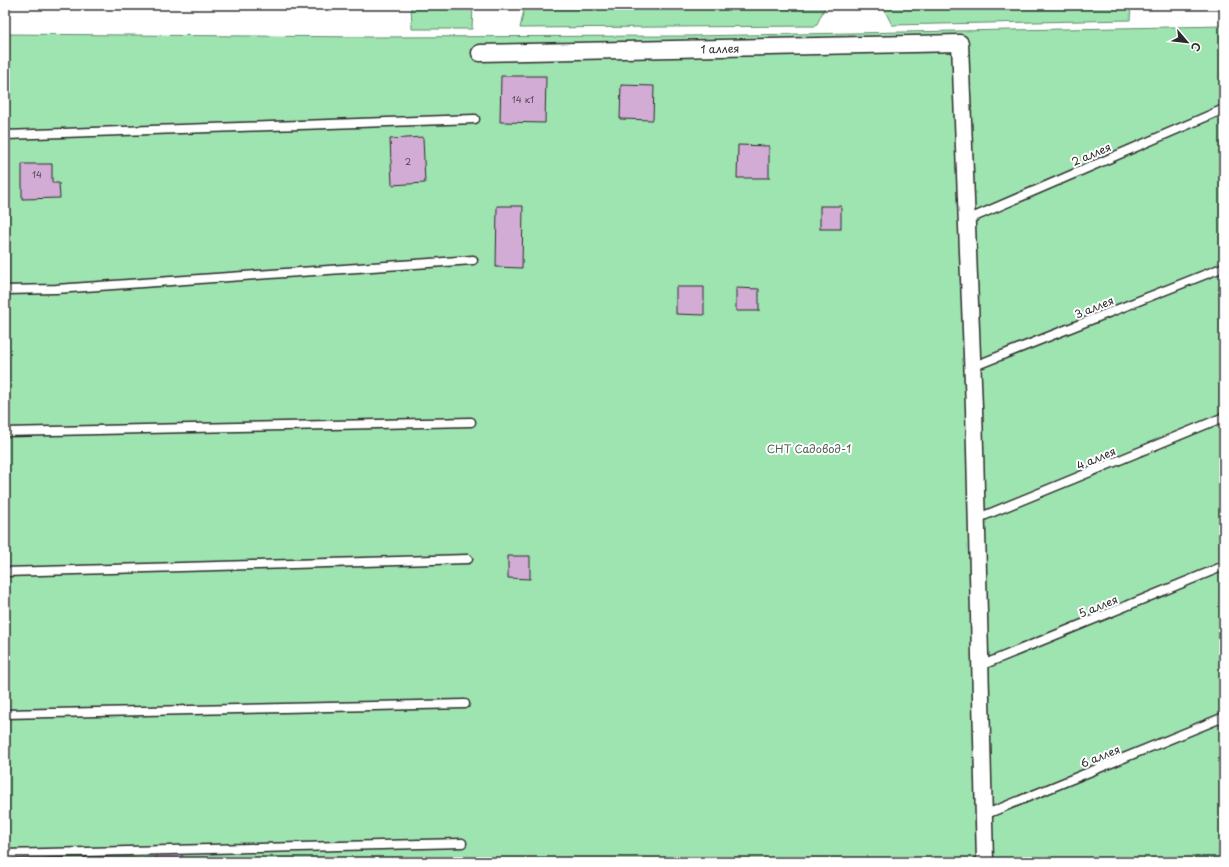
<svg xmlns="http://www.w3.org/2000/svg" width="1229" height="867" font-family="'Playpen Sans',sans-serif">
<style>
.green{fill:#9ee4b0;stroke:#64886e}
.building{fill:#d2acd5;stroke:#2b2b2b}
.lines{fill:none;stroke-linecap:round;stroke-linejoin:round}
.service-casing{stroke:#2b2b2b;stroke-width:11}
.minor-casing{stroke:#2b2b2b;stroke-width:19}
.service{stroke:#fff;stroke-width:8}
.minor{stroke:#fff;stroke-width:16}
.labels{text-anchor:middle;dominant-baseline:central;stroke-width:4;stroke-linejoin:round;paint-order:stroke}
.number-label{font-size:9px;fill:#554b56}
.street-label{font-size:11px;fill:#2b2b2b;stroke:#fff}
.park-label{font-size:11px;fill:#4e6253;stroke:#fff}
</style>
<rect width="100%" height="100%" fill="#fff"/>
<filter id="ink" filterUnits="userSpaceOnUse"><feTurbulence type="fractalNoise" baseFrequency=".025" numOctaves="2"/><feDisplacementMap in="SourceGraphic" scale="8" xChannelSelector="R" yChannelSelector="G"/><feConvolveMatrix kernelMatrix="1 2 1 2 8 2 1 2 1" color-interpolation-filters="sRGB"/></filter>
<g filter="url(#ink)">
<g class="green">
<polygon points="411,5 473,5 472,29 412,29"/>
<polygon points="525,5 826,5 816,26 520,28"/>
<polygon points="882,5 1131,5 1130,20 892,25"/>
<polygon points="1224,26 1224,862 5,862 5,34 369,37 692,36"/>
</g>
<g class="building">
<polygon points="501,76 546,76 545,123 500,122"/>
<polygon points="621,85 654,86 653,120 620,119"/>
<polygon points="423,137 425,183 392,185 390,139"/>
<polygon points="738,145 769,146 769,178 737,178"/>
<polygon points="22,164 52,164 52,183 59,183 60,198 22,199"/>
<polygon points="497,206 523,206 522,268 496,267"/>
<rect x="820" y="206" width="21" height="23"/>
<polygon points="676,287 704,287 704,315 676,314"/>
<polygon points="736,288 759,289 759,311 736,311"/>
<polygon points="508,556 530,556 530,579 508,578"/>
<polygon points="182,853 182,862 156,862 156,854"/>
</g>
<g class="lines">
<defs>
<g id="service">
<polyline points="5,135 475,119"/>
<polyline points="967,220 1224,109"/>
<polyline points="5,290 56,289 473,260"/>
<polyline points="972,367 1224,267"/>
<polyline points="5,432 471,422"/>
<polyline points="976,519 1224,417"/>
<polyline points="5,572 468,559"/>
<polyline points="980,666 1224,566"/>
<polyline points="5,714 465,704"/>
<polyline points="984,815 1224,717"/>
<polyline points="5,854 462,843"/>
</g>
<g id="minor">
<path id="s1" d="M480,53L960,43L974,408L985,862"/>
</g>
</defs>
<use href="#service" class="service-casing"/>
<use href="#minor" class="minor-casing"/>
<use href="#service" class="service"/>
<use href="#minor" class="minor"/>
</g>
</g>
<g class="labels">
<g class="number-label">
<text x="523" y="99">14 к1</text>
<text x="408" y="161">2</text>
<text x="37" y="174">14</text>
</g>
<g class="street-label">
<text stroke="none"><textPath href="#s1" startOffset="240">1 аллея</textPath></text>
<text transform="translate(1091 154) rotate(-23)">2 аллея</text>
<text transform="translate(1094 307) rotate(-22)">3 аллея</text>
<text transform="translate(1096 458) rotate(-23)">4 аллея</text>
<text transform="translate(1098 606) rotate(-22)">5 аллея</text>
<text transform="translate(1100 756) rotate(-22)">6 аллея</text>
</g>
<g class="park-label">
<text x="809" y="448">СНТ Садовод-1</text>
</g>
</g>
<rect width="1229" height="867" fill="none" stroke="#fff" stroke-width="20"/>
<rect x="10" y="10" width="1209" height="847" fill="none" stroke="#2b2b2b" stroke-width="1.5" filter="url(#ink)"/>
<g transform="translate(1187 42) rotate(118)" stroke="#ffffff" stroke-width="3" paint-order="stroke">
<path d="M0-3L7 15L0 10L-7 15Z" fill="#2b2b2b"/>
<text y="-6" font-size="11" font-weight="bold" text-anchor="middle" fill="#2b2b2b">С</text>
</g>
</svg>
